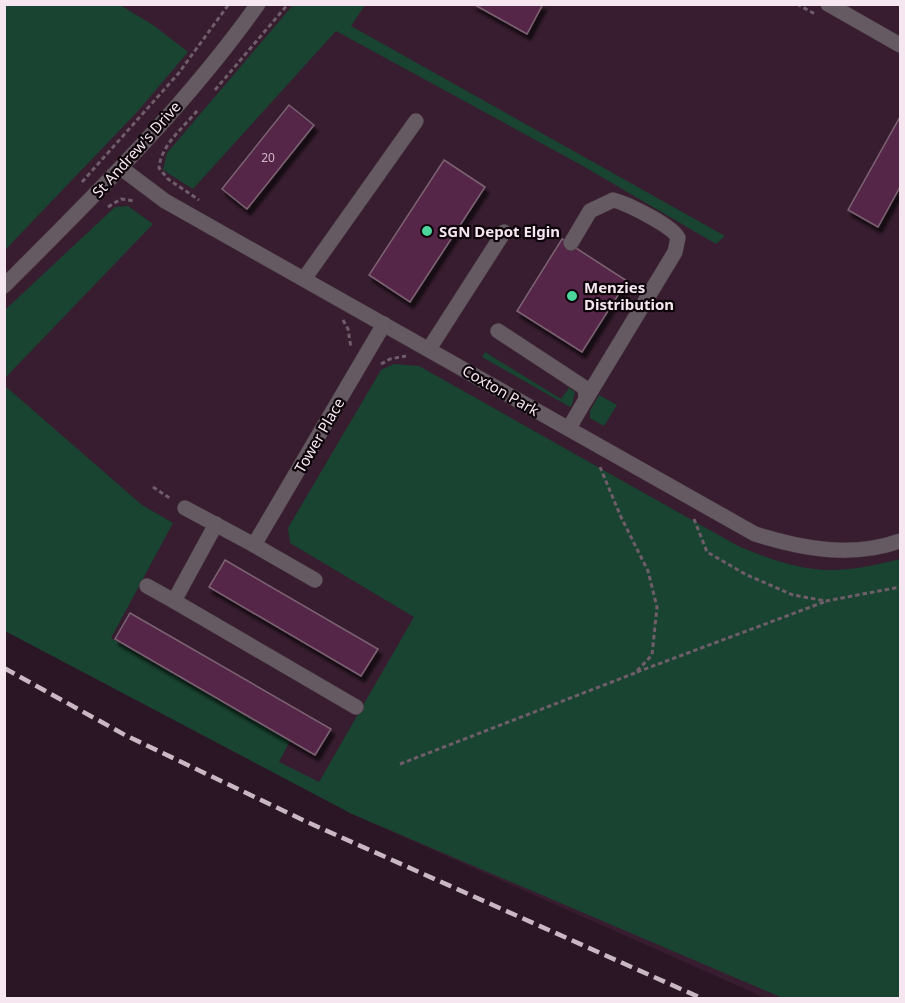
<svg xmlns="http://www.w3.org/2000/svg" width="905" height="1003" font-family="'Noto Sans',sans-serif">
<style>
.built{fill:#371d2f}
.green{fill:#194431}
.building{fill:#57284a;stroke:#7b6272;stroke-width:1.5;filter:url(#shadow)}
.lines{fill:none;stroke-linecap:round;stroke-linejoin:round}
.minor-casing{stroke:#463340;stroke-width:16}
.path{stroke:#705d6a;stroke-width:3;stroke-dasharray:4.5 3;stroke-linecap:butt}
.minor{stroke:#655a61;stroke-width:15}
.rail{stroke:#c9b8c3;stroke-width:4.5;stroke-dasharray:12 6;stroke-linecap:butt}
.poi-dot{fill:#4bd49b;stroke:#0d050a;stroke-width:2}
.labels{text-anchor:middle;dominant-baseline:central;stroke-width:4.5;stroke-linejoin:round;paint-order:stroke}
.number-label{font-size:12px;fill:#ceb6c6}
.street-label{font-size:15px;fill:#f5e6ef;stroke:#0d050a}
.poi-label{font-size:15px;font-weight:bold;fill:#f5e6ef;stroke:#0d050a;text-anchor:start}
</style>
<defs>
<filter id="shadow"><feDropShadow dx="3.5" dy="6" stdDeviation="1.5" flood-color="#0009"/></filter>
</defs>
<rect width="100%" height="100%" fill="#2a1624"/>
<polygon class="built" points="4,5 900,5 900,998 765,998 352,814 5,631"/>
<g class="green">
<polygon points="5,4 120,5 153,25 188,52 137,112 5,250"/>
<polygon points="293,5 365,5 351,26 725,236 716,244 583,166 336,31 193,189 163,170 167,153"/>
<polygon points="128,206 153,224 5,378 5,310 115,207"/>
<polygon points="485,352 561,399 569,388 575,392 572,405 570,407 482,357"/>
<path d="M394,364L419,366L738,546C803,573 831,577 900,559V998H783L352,814L5,631L4,385L142,505L173,523L111,638L290,741L279,762L319,782L414,617L290,543L288,528L381,370Z"/>
<polygon points="599,395 617,405 604,426 590,418 590,411"/>
</g>
<g class="building">
<polygon points="473,4 543,4 527,34"/>
<polygon points="289,105 314,125 247,209 222,189"/>
<polygon points="900,117 900,187 878,227 848,210"/>
<polygon points="444,160 485,187 410,302 369,275"/>
<polygon points="562,239 627,281 582,352 517,311"/>
<polygon points="225,560 378,649 361,676 209,587"/>
<polygon points="130,613 331,729 315,755 115,639"/>
</g>
<g class="lines">
<defs>
<g id="minor">
<polyline points="828,4 900,45"/>
<path d="M121,168L165,201L755,534C802,549 852,558 900,541"/>
<path d="M571,243L590,211L613,200C626,203 673,226 678,238L675,252L586,399"/>
<polyline points="304,279 416,121"/>
<path d="M4,286C93,197 185,107 258,4"/>
<polyline points="498,331 585,388 586,399 569,428"/>
<polyline points="429,349 504,232"/>
<polyline points="185,508 254,545 384,324"/>
<polyline points="216,524 174,601 356,707"/>
<polyline points="254,545 315,580"/>
<polyline points="147,586 174,601"/>
</g>
</defs>
<use href="#minor" class="minor-casing"/>
<g class="path">
<polyline points="797,4 815,14"/>
<polyline points="215,90 288,4"/>
<path d="M197,111C183,128 161,145 159,168L168,179L199,200"/>
<polyline points="82,182 178,74 229,4"/>
<polyline points="108,207 121,199 135,201"/>
<polyline points="343,320 348,329 351,348"/>
<polyline points="381,364 390,359 406,356"/>
<polyline points="153,487 171,499"/>
<polyline points="694,519 707,552 745,574 793,595 826,601 900,587"/>
<polyline points="637,672 824,602"/>
<polyline points="400,764 635,673 652,655 657,607 648,571 621,517 600,467"/>
</g>
<use href="#minor" class="minor"/>
<polyline class="rail" points="4,668 125,735 307,822 701,998"/>
</g>
<g class="poi-dot">
<circle cx="427" cy="231" r="6"/>
<circle cx="572" cy="296" r="6"/>
</g>
<g class="labels">
<g class="number-label">
<text x="268" y="157">20</text>
</g>
<g class="street-label">
<text transform="translate(136 149) rotate(-48)">St Andrew's Drive</text>
<text transform="translate(501 390) rotate(30)">Coxton Park</text>
<text transform="translate(319 435) rotate(-60)">Tower Place</text>
</g>
<g class="poi-label">
<text x="439" y="231">SGN Depot Elgin</text>
<text x="584" y="287">Menzies<tspan x="584" dy="17">Distribution</tspan></text>
</g>
</g>
<rect width="905" height="1003" fill="none" stroke="#f5e6ef" stroke-width="12"/>
</svg>
